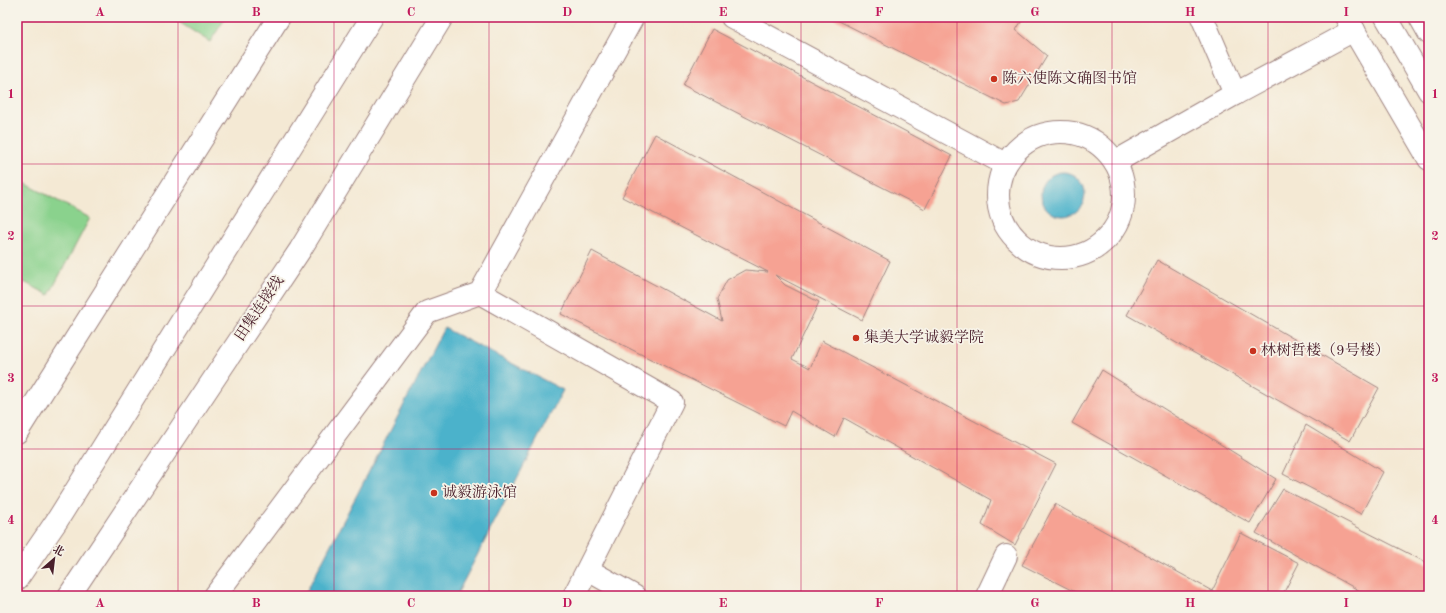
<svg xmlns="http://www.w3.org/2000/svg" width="1446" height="613" font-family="'Old Standard TT','Noto Serif SC',serif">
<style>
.green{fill:#8ad28d;stroke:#6a785c}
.water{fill:#4cb2cb;stroke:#4b687b}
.building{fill:#f6a293}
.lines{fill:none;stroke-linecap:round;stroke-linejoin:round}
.minor-casing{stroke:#9f8480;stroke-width:24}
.major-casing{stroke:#9f8480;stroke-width:24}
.highway-casing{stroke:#9f8480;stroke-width:24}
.minor{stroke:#fff;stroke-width:22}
.major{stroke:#fff;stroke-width:22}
.highway{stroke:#fff;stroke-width:22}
.grid{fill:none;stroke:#c2185b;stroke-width:1;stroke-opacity:0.55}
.poi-dot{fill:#c8321e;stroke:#f7f3e8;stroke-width:1.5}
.labels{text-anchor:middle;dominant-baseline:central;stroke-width:3.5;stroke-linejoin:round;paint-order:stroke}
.poi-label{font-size:15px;fill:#4a1f2b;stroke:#f7f3e8;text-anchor:start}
.street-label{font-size:15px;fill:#4a1f2b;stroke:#f7f3e8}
.neatline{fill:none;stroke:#c2185b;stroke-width:1.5}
.grid-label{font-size:13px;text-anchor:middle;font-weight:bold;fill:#c2185b}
</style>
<rect width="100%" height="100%" fill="#f7f3e8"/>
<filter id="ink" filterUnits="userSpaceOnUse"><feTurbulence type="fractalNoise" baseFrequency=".025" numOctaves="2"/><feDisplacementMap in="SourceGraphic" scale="8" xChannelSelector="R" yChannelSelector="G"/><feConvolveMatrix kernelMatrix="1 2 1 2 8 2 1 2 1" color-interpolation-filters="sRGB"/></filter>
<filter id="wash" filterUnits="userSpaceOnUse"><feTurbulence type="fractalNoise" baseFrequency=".012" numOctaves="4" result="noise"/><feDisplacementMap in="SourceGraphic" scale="16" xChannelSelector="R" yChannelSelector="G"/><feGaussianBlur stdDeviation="0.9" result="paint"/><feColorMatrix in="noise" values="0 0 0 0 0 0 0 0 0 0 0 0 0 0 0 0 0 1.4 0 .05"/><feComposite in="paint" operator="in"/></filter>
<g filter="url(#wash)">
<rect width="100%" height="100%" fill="#f4e9d4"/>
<g class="green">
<polygon points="171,17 226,17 210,42"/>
<polygon points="17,179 90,218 49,295 24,282 17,295"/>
</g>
<g class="water">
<circle cx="1063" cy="194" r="22"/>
<polygon points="444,328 563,390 456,596 304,596"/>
</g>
<g id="blocks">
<g class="building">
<polygon points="831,17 1024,17 1016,30 1047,56 1019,102 1006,105"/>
<polygon points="712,29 952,156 925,209 683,85"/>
<polygon points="655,134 890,261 862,320 775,275 785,285 819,302 792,359 810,368 822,341 1056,464 1015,545 982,525 991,500 844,418 835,437 791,411 784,426 561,314 592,251 722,321 717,299 727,280 745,270 768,272 622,197"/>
<polygon points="1157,260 1379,388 1350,441 1127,315"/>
<polygon points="1102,370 1276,479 1250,523 1072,423"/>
<polygon points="1306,425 1383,472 1361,514 1283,474"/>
<polygon points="1283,489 1429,564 1429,596 1369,596 1256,533"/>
<polygon points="1055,504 1212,591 1208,596 1083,596 1022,565"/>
<polygon points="1241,533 1299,563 1282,596 1222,596 1212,591"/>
</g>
</g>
</g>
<g filter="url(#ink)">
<use href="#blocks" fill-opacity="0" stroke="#9f8480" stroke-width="1"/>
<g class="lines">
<defs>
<g id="minor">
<polyline points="732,17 1005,164"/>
<polyline points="1202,17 1235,94 1354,30"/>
<circle cx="1061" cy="195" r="63"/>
<polyline points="1115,162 1235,94"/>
<polyline points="480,293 672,402 574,596"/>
<polyline points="17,432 279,17"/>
<polyline points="588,570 634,596"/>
<polyline points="215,596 427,312 480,293 633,17"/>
<polyline points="987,596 1006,556"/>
</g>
<g id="major">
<polyline points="1346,17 1429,159"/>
<polyline points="1386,17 1429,91"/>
</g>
<g id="highway">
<polyline points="1420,17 1429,33"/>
<polyline points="17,579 58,519 372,17"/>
<polyline points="69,596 300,250 442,17"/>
</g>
</defs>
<use href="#minor" class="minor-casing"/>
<use href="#major" class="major-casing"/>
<use href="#highway" class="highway-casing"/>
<use href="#minor" class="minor"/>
<use href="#major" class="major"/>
<use href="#highway" class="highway"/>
</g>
</g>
<path class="grid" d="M178,17V596M334,17V596M489,17V596M645,17V596M801,17V596M957,17V596M1112,17V596M1268,17V596M17,164H1429M17,306H1429M17,449H1429"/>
<g class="poi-dot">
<circle cx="994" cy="79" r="4"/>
<circle cx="856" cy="338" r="4"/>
<circle cx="1253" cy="351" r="4"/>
<circle cx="434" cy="493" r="4"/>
</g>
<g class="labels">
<g class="poi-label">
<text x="1002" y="79">陈六使陈文确图书馆</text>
<text x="864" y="338">集美大学诚毅学院</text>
<text x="1261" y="351">林树哲楼（9号楼）</text>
<text x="442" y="493">诚毅游泳馆</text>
</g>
<g class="street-label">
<text transform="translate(260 309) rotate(-56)">田集连接线</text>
</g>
</g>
<rect width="1446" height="613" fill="none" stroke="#f7f3e8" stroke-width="44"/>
<g transform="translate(54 559) rotate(28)" stroke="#f7f3e8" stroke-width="3" paint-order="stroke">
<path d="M0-3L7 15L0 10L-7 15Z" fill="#4a1f2b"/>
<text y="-6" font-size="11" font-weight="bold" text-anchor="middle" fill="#4a1f2b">北</text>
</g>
<rect x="22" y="22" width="1402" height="569" class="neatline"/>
<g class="grid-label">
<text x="100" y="16">A</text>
<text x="256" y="16">B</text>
<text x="411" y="16">C</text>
<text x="567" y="16">D</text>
<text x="723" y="16">E</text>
<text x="879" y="16">F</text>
<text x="1035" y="16">G</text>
<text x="1190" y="16">H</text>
<text x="1346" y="16">I</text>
<text x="11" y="98">1</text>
<text x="1435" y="98">1</text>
<text x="11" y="240">2</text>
<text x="1435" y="240">2</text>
<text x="11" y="382">3</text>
<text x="1435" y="382">3</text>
<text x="11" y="524">4</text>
<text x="1435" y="524">4</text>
<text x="100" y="607">A</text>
<text x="256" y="607">B</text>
<text x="411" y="607">C</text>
<text x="567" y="607">D</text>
<text x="723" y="607">E</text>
<text x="879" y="607">F</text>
<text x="1035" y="607">G</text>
<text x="1190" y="607">H</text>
<text x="1346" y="607">I</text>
</g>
</svg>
